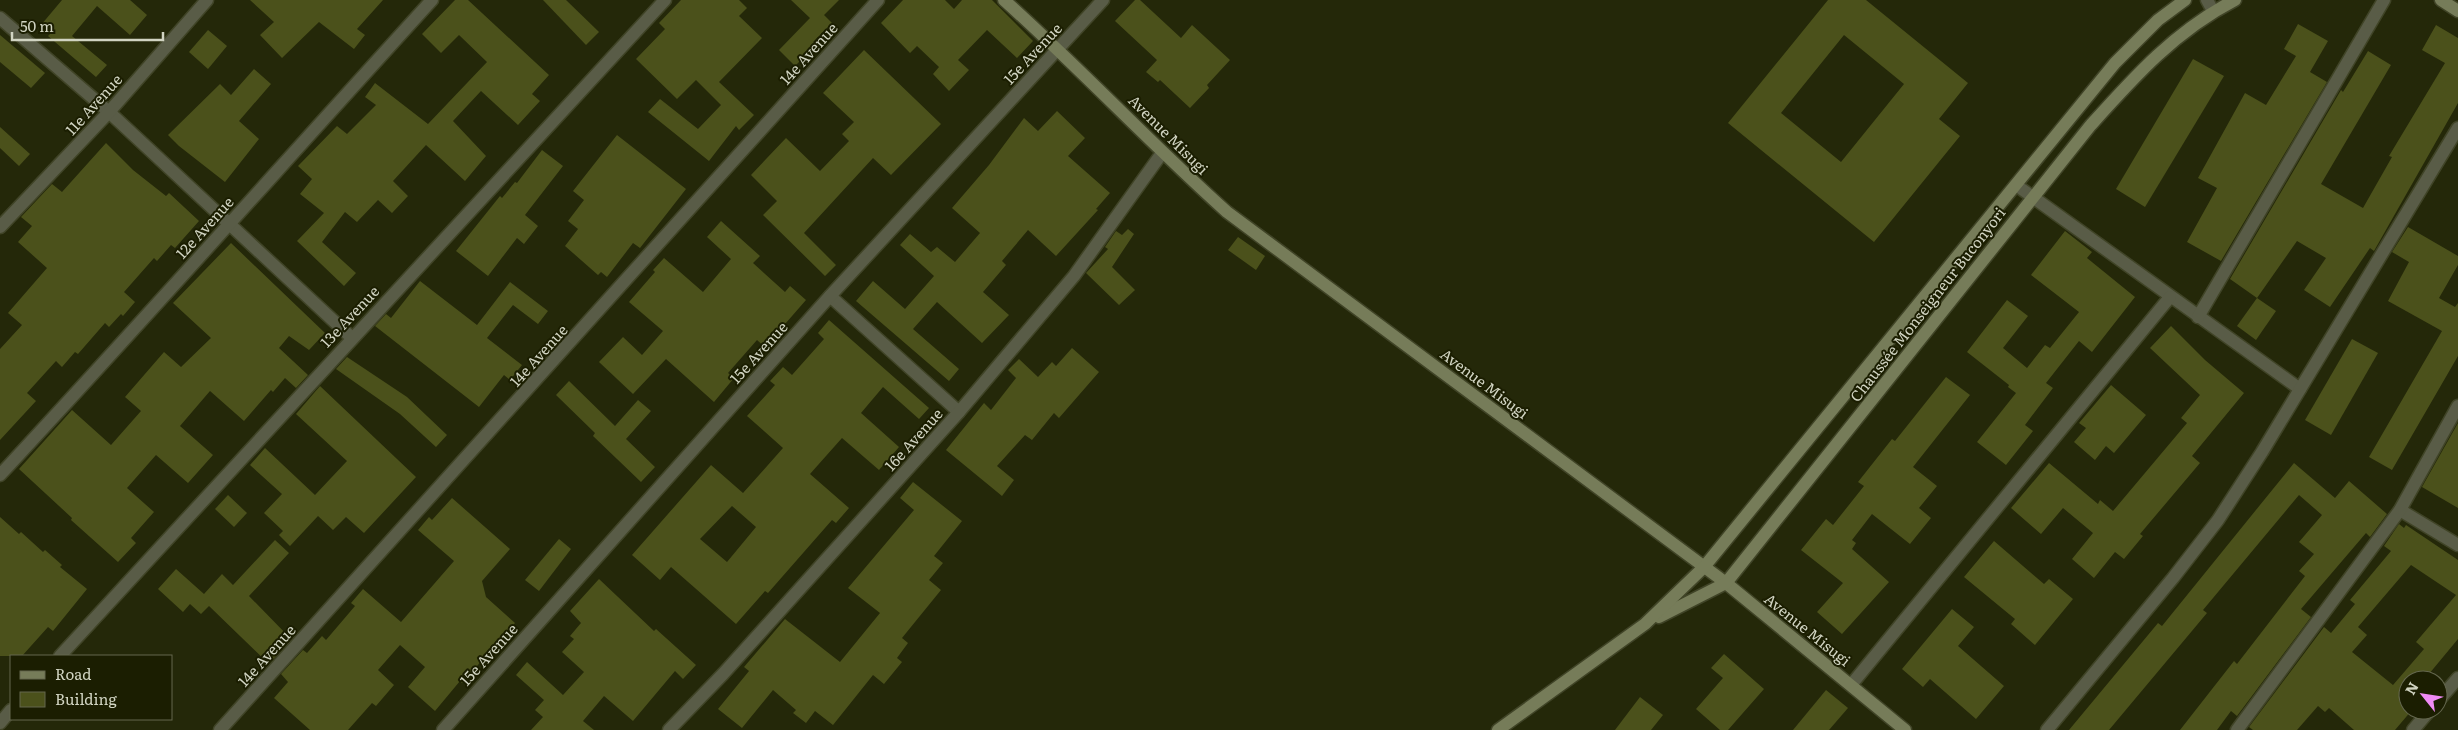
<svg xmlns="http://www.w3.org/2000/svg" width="2458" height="730" font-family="Literata,serif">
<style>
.building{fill:#4b511b;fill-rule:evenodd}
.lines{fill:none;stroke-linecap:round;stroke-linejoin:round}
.street-casing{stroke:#404427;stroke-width:15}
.secondary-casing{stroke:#404427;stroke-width:15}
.street{stroke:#595c47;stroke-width:12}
.secondary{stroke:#767c59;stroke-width:12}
.labels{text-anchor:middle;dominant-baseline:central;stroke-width:4;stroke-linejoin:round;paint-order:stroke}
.street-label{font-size:15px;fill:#d1d4c2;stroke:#1b1e01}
</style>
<rect width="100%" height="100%" fill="#242809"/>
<g class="building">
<polygon points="62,0 130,0 147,15 130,35 97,6 72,36 107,65 96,77 48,36 50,34 41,25"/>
<polygon points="250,0 383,0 357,29 365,35 354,49 319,22 282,58 260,35 274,22"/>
<polygon points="455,0 468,0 549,75 532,94 540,101 518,125 481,91 453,121 486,156 465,181 426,145 393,181 408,196 392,213 378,200 357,222 345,212 322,242 356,273 344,286 297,241 324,213 300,194 312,179 298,166 337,126 347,134 376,105 365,97 375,83 428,124 487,62 459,35 441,53 422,34"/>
<polygon points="543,0 566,0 599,32 586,45"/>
<polygon points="681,0 739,0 747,8 739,16 762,38 719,82 754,115 739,130 736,126 709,161 648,112 660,99 698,129 721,105 696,80 677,99 636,59 665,29 659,23"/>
<polygon points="791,0 839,0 824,15 832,23 813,42 816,45 795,66 779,50 810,18"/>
<polygon points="903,0 945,0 954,9 962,0 992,0 1033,41 1017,58 987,30 958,60 969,70 949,91 933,74 939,67 917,46 910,53 881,23"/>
<polygon points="1135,0 1140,0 1181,38 1192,25 1230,60 1207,85 1209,88 1190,108 1160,80 1158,82 1146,72 1157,60 1115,21"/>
<path d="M1828,0H1866L1968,83L1939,119L1960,136L1874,242L1728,123ZM1844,35L1904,84L1841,162L1781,113Z"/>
<polygon points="2298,24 2328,41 2310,72 2327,82 2221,261 2187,242 2217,188 2198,178 2245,93 2266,105 2296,56 2284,49"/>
<polygon points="2436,25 2458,38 2458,103 2374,251 2370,248 2330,307 2304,290 2326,258 2297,241 2257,298 2230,279 2341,90 2343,92 2368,51 2391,65 2321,184 2363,208 2392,157 2389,156 2445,63 2422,50"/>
<polygon points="208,30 227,46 208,69 189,52"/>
<polygon points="0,35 45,73 31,88 0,62"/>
<polygon points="864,50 941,124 891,175 873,158 804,233 836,265 825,276 763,215 777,201 751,175 786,138 820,171 849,141 842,134 854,122 823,93"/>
<polygon points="2193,59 2224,76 2145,207 2116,189"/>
<polygon points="254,69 271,84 239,121 259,139 225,182 179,146 168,135 220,84 231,95"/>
<polygon points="1057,111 1085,138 1068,156 1110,193 1096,209 1098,210 1056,256 1028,230 1002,261 1006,265 983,292 1009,315 982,343 937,302 913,329 959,369 949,381 856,301 873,281 905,309 934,276 900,245 910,234 931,252 937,247 955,262 980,233 952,208 989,165 1024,118 1038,131"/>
<polygon points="0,127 30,154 19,166 0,148"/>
<polygon points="617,135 686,189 640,248 633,243 607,277 601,272 598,275 565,246 578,229 568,221 584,200 573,191"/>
<polygon points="106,143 133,170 166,196 169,193 199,221 175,248 171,245 157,261 154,258 124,292 135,302 123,316 121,314 109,327 105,323 78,354 75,352 62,367 56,361 27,393 36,401 0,440 0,349 22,325 8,313 47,268 18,242 32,226 21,217 52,184 62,192"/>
<polygon points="542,150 563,166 525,215 538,226 524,244 517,238 488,276 456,251 500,196 502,198 515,182 517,183"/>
<polygon points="721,221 760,256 753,263 785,292 790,286 806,300 765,347 757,340 728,373 734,378 714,402 666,359 633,394 599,362 623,337 642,355 663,331 629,302 655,272 653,270 664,258 703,292 731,259 707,237"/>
<polygon points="2408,227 2458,256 2458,265 2439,298 2455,307 2458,303 2458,356 2392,470 2369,457 2442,331 2388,301 2409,262 2392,252"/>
<polygon points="1128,229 1134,234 1112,267 1135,290 1119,305 1086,273 1108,249 1105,247 1116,231 1122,235"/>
<polygon points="2065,231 2092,252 2087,258 2135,297 2092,352 2079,341 2046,383 2053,388 2025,425 2033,431 2006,465 1977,442 2016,393 2008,387 2009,385 1967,352 2007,300 2028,316 2003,348 2027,368 2045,345 2050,348 2079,312 2031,275"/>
<polygon points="1238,237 1265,256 1256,270 1228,250"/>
<polygon points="231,243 325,333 309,350 289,336 279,348 308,375 296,388 285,378 273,392 271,390 244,421 210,391 180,426 213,455 188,483 156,455 127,488 154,512 131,538 136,543 118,562 71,520 72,518 19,469 72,410 111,445 141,411 125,397 164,352 181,367 211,338 173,303"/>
<polygon points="420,281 477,325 510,282 548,311 538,324 513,305 487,338 522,365 510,380 504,375 479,407 375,326 386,314 391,318"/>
<polygon points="2257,298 2276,311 2256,340 2237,326"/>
<path d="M829,320L929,408L919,419L883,387L861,413L899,447L879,470L842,438L810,474L849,508L836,523L832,520L768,593L765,591L736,624L671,567L660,580L632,555L711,465L743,493L783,448L747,416L775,385L770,381L783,367L792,375L824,339L818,333ZM732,506L756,527L727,562L700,539Z"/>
<polygon points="2171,326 2205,360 2244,393 2192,456 2200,463 2140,534 2143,536 2124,559 2115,552 2094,578 2072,559 2093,533 2063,508 2041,534 2011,508 2049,463 2098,504 2100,500 2113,511 2187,423 2181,418 2200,395 2150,348"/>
<polygon points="2352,339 2378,353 2331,435 2305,420"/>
<polygon points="1072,348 1099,372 1059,418 1054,413 1032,440 1025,435 997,466 1014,480 1002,496 946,450 984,403 991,410 1016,378 1008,370 1019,359 1038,377 1052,362 1056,366"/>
<polygon points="347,357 407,397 447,435 436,447 400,414 336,369"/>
<polygon points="1946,377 1970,395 1913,467 1937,486 1919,508 1931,518 1910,544 1872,514 1852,540 1856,543 1852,549 1889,582 1842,634 1817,612 1843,583 1801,550 1826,519 1833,525 1864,486 1858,482 1892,439 1895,441"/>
<polygon points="569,381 615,426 638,400 651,411 626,439 655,467 641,482 593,436 595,433 556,395"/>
<polygon points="2111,385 2146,415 2114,453 2106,446 2095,460 2074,442 2086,428 2079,423"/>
<polygon points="320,386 416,477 364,533 346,517 333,530 318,516 290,546 279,535 283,531 264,513 282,494 250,465 265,448 315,495 347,461 296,414"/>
<polygon points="2458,423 2458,508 2422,487"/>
<polygon points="2294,463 2335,498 2349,481 2387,514 2370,537 2366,533 2301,609 2311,617 2237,716 2231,711 2217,730 2180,730 2234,661 2237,664 2305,576 2299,571 2314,554 2299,542 2322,515 2299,495 2203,610 2207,613 2109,730 2069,730 2158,623 2162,626"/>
<polygon points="913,482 962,521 934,556 943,563 929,580 941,590 902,638 908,643 897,658 902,662 884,684 873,675 833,725 815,711 806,723 793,713 796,710 773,690 742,728 718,709 749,671 744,667 785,619 840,662 880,613 848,588 914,510 900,498"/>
<polygon points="228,495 247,513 234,527 215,509"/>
<polygon points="452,498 510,549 482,581 486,597 515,623 462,683 460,681 435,711 408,687 425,667 400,645 378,670 394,685 376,706 372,703 348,730 310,730 274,698 288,682 281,674 303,650 307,653 322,636 326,640 355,606 351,603 363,589 401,622 454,561 418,530 429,517 432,520"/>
<polygon points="0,517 19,534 21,532 43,552 45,550 62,565 60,567 87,589 53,631 48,627 22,656 0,656"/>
<path d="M2399,524L2404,528L2406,525L2458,560V639L2424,680H2408V710H2412L2395,730H2354L2329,708L2325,712L2318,706L2297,730H2253L2249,727L2324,627L2331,633L2355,604L2350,600L2391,551L2384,546ZM2411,565L2456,595L2416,642L2424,649L2393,685L2352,652L2367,635L2358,627Z"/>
<polygon points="559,539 571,549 539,591 525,580"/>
<polygon points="275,540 289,553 249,596 291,639 269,664 209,606 201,614 190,604 183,612 158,589 176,569 204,594 222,574 233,585"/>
<polygon points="1994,541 2044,584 2049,579 2073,599 2035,645 2011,624 2015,619 1964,577"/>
<polygon points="599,579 654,631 656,629 696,665 683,679 675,671 633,721 604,696 583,721 594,730 531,730 543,717 535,710 544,700 516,675 527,662 563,695 584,672 562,652 574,639 570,636 581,623 570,611"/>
<polygon points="1952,609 1974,627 1958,646 2004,686 1976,719 1930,679 1923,687 1902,669"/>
<polygon points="1724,654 1764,689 1728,730 1720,730 1696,709 1723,678 1711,668"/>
<polygon points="1826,690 1848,708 1829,730 1793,730"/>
<polygon points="1640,697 1663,715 1651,730 1615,730"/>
</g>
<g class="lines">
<defs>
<g id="street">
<polyline points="2207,0 2213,11"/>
<polyline points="0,18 109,112 352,338"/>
<polyline points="2016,185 2300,389"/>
<polyline points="0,227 109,112 207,0"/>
<polyline points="830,296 959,412"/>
<polyline points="2198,317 2384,0"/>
<path d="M0,475C146,318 288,158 432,0"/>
<polyline points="2400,510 2458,545"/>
<polyline points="60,656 665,0"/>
<polyline points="1851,685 2170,297"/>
<polyline points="2438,701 2458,678"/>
<polyline points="0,723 11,710"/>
<polyline points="220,730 878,0"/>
<polyline points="443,730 830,296 1103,0"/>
<polyline points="669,730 723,674 959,412 1074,276 1162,153"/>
<polyline points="2047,730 2173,578 2218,520 2262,452 2458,128"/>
<polyline points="2237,730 2400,510 2458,406"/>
<polyline points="2413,730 2430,710"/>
</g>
<g id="secondary">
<path d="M1004,0C1081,69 1151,144 1227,212L1726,583L1905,730"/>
<polyline points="2441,0 2458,11"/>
<path d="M1659,617L1726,583L2090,126C2134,77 2175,31 2235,0"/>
<polyline points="1498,730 1645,624 1704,567 2115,63 2158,20 2185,0"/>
</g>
</defs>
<use href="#street" class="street-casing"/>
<use href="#secondary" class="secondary-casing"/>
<use href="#street" class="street"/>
<use href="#secondary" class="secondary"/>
</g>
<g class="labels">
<g class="street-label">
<text transform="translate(808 53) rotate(-48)">14e Avenue</text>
<text transform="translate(1032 53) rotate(-47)">15e Avenue</text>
<text transform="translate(93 104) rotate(-48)">11e Avenue</text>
<text transform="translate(1169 134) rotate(45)">Avenue Misugi</text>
<text transform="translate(204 227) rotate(-48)">12e Avenue</text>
<text transform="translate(1927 304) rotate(-52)">Chaussée Monseigneur Buconyori</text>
<text transform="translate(349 316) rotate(-47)">13e Avenue</text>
<text transform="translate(758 352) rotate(-48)">15e Avenue</text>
<text transform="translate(538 355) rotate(-48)">14e Avenue</text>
<text transform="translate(1485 383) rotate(37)">Avenue Misugi</text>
<text transform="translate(913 439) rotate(-48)">16e Avenue</text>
<text transform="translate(1808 629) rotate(39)">Avenue Misugi</text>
<text transform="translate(488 654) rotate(-48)">15e Avenue</text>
<text transform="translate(266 655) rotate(-48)">14e Avenue</text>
</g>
</g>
<rect x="10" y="655" width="162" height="65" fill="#1b1e01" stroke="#64674e"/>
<rect x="20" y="671" width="25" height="8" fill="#767c59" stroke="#64674e"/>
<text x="55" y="680" font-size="15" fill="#d1d4c2">Road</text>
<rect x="20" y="692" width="25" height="15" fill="#4b511b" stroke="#64674e"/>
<text x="55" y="705" font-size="15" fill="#d1d4c2">Building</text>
<g transform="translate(2423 695) rotate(300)"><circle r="24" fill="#1b1e01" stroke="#64674e"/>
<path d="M0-4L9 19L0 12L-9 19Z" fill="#f08bf6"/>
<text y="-8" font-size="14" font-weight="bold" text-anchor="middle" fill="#d1d4c2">N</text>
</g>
<path d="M12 32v8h151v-8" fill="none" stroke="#d1d4c2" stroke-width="2.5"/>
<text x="20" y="32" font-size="15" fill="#d1d4c2" stroke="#1b1e01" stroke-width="4" paint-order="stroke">50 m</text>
</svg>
